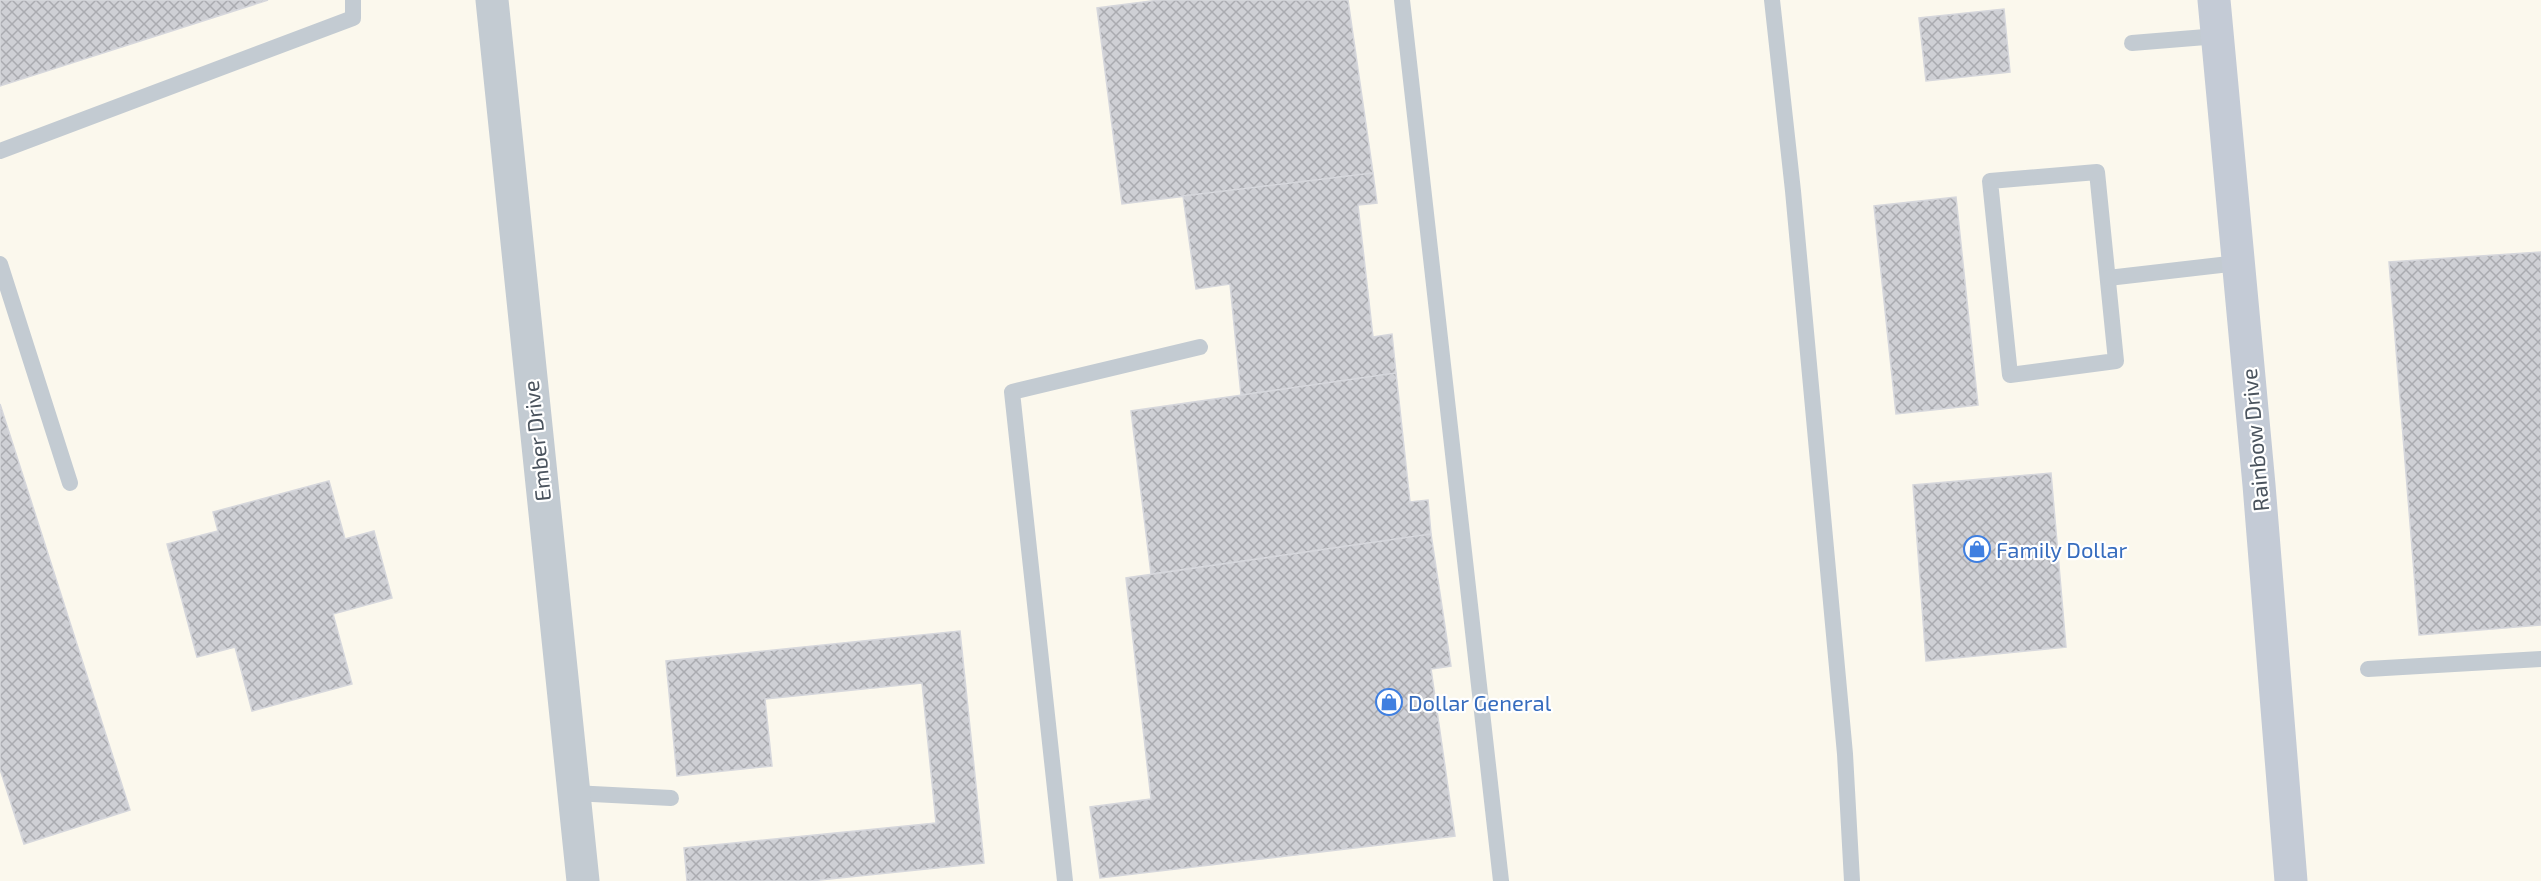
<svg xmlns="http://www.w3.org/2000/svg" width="2541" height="881" font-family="'Exo 2',sans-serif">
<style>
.commercial{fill:#fbf8ed}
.building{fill:url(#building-cross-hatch);stroke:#d6d7dc;stroke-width:1.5}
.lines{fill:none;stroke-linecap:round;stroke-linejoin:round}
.lane{stroke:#c3cbd2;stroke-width:16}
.street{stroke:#c3cbd2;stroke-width:33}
.secondary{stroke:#c4cbd6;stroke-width:33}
.labels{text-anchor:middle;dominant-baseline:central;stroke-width:4.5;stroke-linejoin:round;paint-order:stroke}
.street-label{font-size:22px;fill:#4a535d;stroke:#fff}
.shop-label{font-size:22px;fill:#366cbe;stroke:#fff;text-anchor:start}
</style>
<defs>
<pattern id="building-cross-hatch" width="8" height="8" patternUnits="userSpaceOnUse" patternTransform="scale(1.5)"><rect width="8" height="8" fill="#cfd0d5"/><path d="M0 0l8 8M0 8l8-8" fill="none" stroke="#aaabb0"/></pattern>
</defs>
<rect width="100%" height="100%" fill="#f3f2f1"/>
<rect class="commercial" x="0" y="0" width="2541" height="881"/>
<g class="building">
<polygon points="0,0 268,0 0,86"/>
<polygon points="1159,0 1348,0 1373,173 1122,204 1097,8"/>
<polygon points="2004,9 2010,72 1926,81 1919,18"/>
<polygon points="1373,173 1377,203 1358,205 1373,337 1392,334 1396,373 1241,395 1230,284 1196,289 1183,196"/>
<polygon points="1956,197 1978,405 1896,414 1874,206"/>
<polygon points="2541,252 2541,625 2419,635 2389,262"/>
<polygon points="1396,373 1410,502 1428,500 1431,534 1151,574 1131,411"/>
<polygon points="0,404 130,810 24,844 0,769"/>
<polygon points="2051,473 2066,647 1926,661 1913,485"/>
<polygon points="329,481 345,539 374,531 392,598 333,614 352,684 252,711 235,647 197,657 167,544 218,531 213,512"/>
<polygon points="1431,534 1451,666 1431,669 1455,836 1100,878 1090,807 1151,799 1126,578"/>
<polygon points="960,631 984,863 810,881 687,881 684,848 936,823 922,683 765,699 772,766 677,776 666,661"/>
</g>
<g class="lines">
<g class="lane">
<polyline points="1402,0 1501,881"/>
<polyline points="1772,0 1793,191 1845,754 1852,881"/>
<polyline points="2132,43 2218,36"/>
<polyline points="0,151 353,18 353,0"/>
<polygon points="2097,172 2116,361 2010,375 1990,181"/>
<polyline points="0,264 70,483"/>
<polyline points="2108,278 2238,263"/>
<polyline points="2368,669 2541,659"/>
<polyline points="573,793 671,798"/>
<polyline points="1065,881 1012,392 1200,347"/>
</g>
<polyline class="street" points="492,0 583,881"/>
<polyline class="secondary" points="2214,0 2259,485 2291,881"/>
</g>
<defs>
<symbol id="shop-ring" viewBox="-11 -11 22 22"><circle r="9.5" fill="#fff" stroke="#3f7fe0" stroke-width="1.5"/><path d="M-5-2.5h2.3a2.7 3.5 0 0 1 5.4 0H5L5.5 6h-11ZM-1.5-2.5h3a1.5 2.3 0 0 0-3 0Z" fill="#3f7fe0"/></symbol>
</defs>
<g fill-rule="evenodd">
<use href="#shop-ring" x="1962" y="534" width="30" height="30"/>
<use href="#shop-ring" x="1374" y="687" width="30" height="30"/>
</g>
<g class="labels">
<g class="street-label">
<text transform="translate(2254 440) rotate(-95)">Rainbow Drive</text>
<text transform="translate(536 441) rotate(-96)">Ember Drive</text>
</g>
<g class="shop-label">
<text x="1996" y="549">Family Dollar</text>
<text x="1408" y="702">Dollar General</text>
</g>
</g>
</svg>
